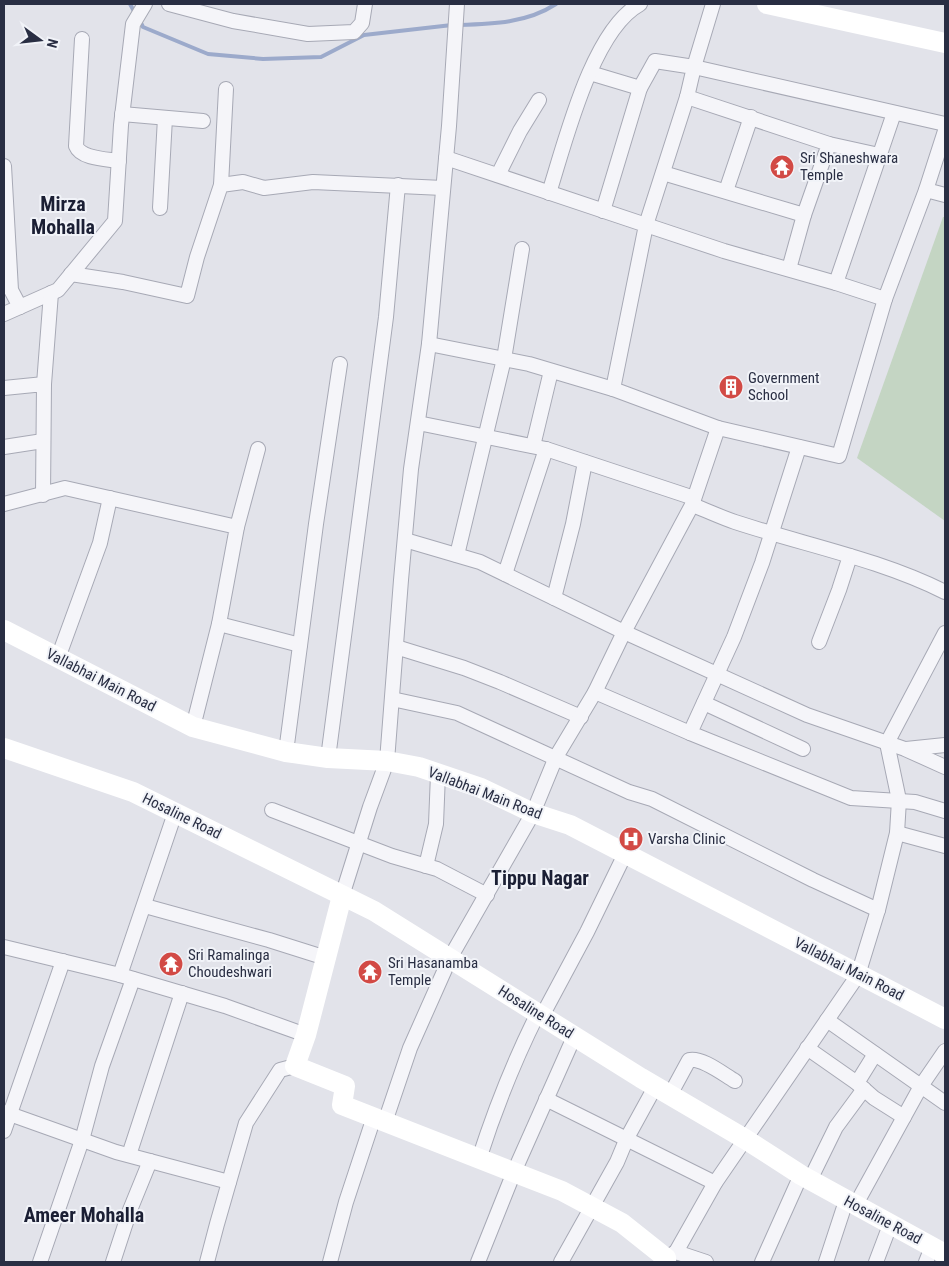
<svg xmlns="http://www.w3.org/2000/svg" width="949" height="1266" font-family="'Roboto Condensed',sans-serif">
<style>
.green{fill:#c4d5c3}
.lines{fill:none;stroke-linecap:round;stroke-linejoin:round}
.stream{stroke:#9caacb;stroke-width:4}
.street-casing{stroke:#a7a9b5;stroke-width:16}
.street{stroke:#f5f5f9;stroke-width:14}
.secondary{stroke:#fff;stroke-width:20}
.labels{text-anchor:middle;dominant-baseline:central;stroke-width:4;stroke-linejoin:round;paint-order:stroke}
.poi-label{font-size:15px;fill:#292e43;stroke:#f1f3f8;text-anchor:start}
.street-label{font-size:15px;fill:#292e43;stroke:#f1f3f8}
.district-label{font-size:20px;font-weight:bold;fill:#1b1f34;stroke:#f1f3f8}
</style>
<rect width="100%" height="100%" fill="#e2e3ea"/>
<polygon class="green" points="943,217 945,217 945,521 857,458"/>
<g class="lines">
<g class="stream">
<polyline points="130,4 135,13"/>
<polyline points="140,21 143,27 208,54 263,59 321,57 364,35 452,25"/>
<path d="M459,25C493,24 527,23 556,4"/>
</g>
<defs>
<g id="street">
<polyline points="169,4 233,21 308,34 354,32 362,23 365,4"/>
<polyline points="713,4 694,67 945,124"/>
<path d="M82,39L76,146C81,159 107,159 119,161"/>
<polyline points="590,73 640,88 603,211"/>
<polyline points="640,88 655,61 694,67 687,97 646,225 724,251 836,283"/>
<polyline points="122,114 203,121"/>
<polyline points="829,144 879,155"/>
<polyline points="446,158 646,225 613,389 718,428"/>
<polyline points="4,166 11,290 20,307"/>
<polyline points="663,173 804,215 829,144 687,97"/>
<polyline points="498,175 520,131 539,100"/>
<polyline points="221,185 226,89"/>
<polyline points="926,190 945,195"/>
<polyline points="726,191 751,117"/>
<path d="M549,193C565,143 592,30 640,4"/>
<polyline points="160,208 165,118"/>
<polyline points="789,269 804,215"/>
<polyline points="71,274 123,282 187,296 197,257 221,185 243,182 264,188 313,182 443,188"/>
<polyline points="885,299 836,283 894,113"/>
<polyline points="4,314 58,290 115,221 121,125 133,24 145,4"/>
<polyline points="429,344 449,126 457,4"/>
<polyline points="44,384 51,293"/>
<polyline points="4,388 44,384 43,495"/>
<polyline points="418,423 546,449 694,498"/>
<polyline points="533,446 551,371"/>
<polyline points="4,447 43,441"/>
<polyline points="799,447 762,563 734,637 690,733 851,798 915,802 945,811"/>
<polyline points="4,504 65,488 237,527 219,624 300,645"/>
<path d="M692,505C706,510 720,517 735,522C805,545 879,559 945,592"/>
<polyline points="237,527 258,449"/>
<polyline points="405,540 480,562 624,632 807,715 905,749 945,767"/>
<polyline points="457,555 504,359 522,249"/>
<polyline points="505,574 546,449"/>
<polyline points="554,598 573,524 585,462"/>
<polyline points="819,642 839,590 850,556"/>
<polyline points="396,647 464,668 500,682 581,717"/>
<polyline points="58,658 100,543 110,498"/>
<polyline points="595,692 690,733"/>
<polyline points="392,699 457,713 629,792 652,799 813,880 878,910"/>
<polyline points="704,703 803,749"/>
<polyline points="193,727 219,624"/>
<polyline points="906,749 945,745"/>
<polyline points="286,752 316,524 340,364"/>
<polyline points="328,758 386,317 398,185"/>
<polyline points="272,810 392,856 437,869 487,895"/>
<polyline points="897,833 945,846"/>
<polyline points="426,866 436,824 438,774"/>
<polyline points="342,896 370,807 387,761 401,580 411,469 429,344 529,364 613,389"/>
<polyline points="145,906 269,940 326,958"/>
<polyline points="4,947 120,975 225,1006 306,1035"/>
<polyline points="120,975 175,813"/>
<polyline points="542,1016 587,932 625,854"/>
<polyline points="827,1020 945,1103"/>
<polyline points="807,1048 857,1083 874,1098 904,1117"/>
<polyline points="857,1083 875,1054"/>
<path d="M670,1095L689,1060C702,1057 723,1074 735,1081"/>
<polyline points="546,1099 715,1183"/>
<polyline points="4,1112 116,1152 229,1182"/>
<polyline points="385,1122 410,1048 450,958 533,813 556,757 595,692 624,632 692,505 718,428 839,456 885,299 926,190 945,131"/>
<polyline points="4,1131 63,961"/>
<polyline points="129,1155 182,993"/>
<path d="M479,1159C495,1109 514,1061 538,1013"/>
<polyline points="810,1180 836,1127 864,1089"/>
<polyline points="855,1206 921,1086 945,1051"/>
<polyline points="676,1252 715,1183 858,975 878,910 897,833 899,800 887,743 945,633"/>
<polyline points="669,1256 676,1252 706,1262"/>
<polyline points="40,1262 82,1140 102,1066 133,979"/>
<polyline points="113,1262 130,1210 150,1161"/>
<polyline points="207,1262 217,1224 246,1123 280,1070 295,1066"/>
<polyline points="330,1262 346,1202 374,1117"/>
<polyline points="478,1262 514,1172 574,1037"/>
<polyline points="561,1262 617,1162 627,1138 655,1087"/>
<polyline points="762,1262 801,1175"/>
<polyline points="826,1262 846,1201"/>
<polyline points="876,1262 890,1225"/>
<polyline points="926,1262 932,1247"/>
</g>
</defs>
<use href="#street" class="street-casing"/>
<use href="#street" class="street"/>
<g class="secondary">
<polyline points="767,4 945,43"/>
<polyline points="4,630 193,727 286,752 328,758 387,761 419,767 481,788 533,813 570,825 945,1019"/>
<polyline points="4,748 133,792 374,911 641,1078 745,1139 801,1175 945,1254"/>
<polyline points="342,896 306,1035 295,1066 345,1086 342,1105 562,1191 622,1223 666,1258 666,1262"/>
</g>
</g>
<defs>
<symbol id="temple-disc" viewBox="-11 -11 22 22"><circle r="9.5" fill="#d24a45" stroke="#f1f3f8"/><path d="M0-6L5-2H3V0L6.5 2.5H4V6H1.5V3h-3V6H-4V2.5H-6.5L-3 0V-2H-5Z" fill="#fff"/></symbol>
<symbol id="building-disc" viewBox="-11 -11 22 22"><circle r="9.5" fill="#d24a45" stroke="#f1f3f8"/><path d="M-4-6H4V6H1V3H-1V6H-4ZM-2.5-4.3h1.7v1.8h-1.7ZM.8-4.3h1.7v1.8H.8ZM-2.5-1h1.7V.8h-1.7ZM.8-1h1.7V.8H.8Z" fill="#fff"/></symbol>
<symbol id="hospital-disc" viewBox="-11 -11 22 22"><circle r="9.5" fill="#d24a45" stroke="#f1f3f8"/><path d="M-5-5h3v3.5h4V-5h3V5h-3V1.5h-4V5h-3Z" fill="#fff"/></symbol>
</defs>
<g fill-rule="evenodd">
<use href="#temple-disc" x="768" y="153" width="28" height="28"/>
<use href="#building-disc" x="717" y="373" width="28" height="28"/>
<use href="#hospital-disc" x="617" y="825" width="28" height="28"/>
<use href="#temple-disc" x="157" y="950" width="28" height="28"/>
<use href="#temple-disc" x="356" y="958" width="28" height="28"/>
</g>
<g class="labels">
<g class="poi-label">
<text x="800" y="158">Sri Shaneshwara<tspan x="800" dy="17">Temple</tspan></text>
<text x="748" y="378">Government<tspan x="748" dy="17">School</tspan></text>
<text x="648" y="839">Varsha Clinic</text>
<text x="188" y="955">Sri Ramalinga<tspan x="188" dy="17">Choudeshwari</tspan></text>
<text x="388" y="963">Sri Hasanamba<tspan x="388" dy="17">Temple</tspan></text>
</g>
<g class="street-label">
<text transform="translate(101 680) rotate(27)">Vallabhai Main Road</text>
<text transform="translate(485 793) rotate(21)">Vallabhai Main Road</text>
<text transform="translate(182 816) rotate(26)">Hosaline Road</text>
<text transform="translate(849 969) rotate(27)">Vallabhai Main Road</text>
<text transform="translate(536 1012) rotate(32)">Hosaline Road</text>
<text transform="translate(883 1220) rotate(28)">Hosaline Road</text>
</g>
<g class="district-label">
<text x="63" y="204">Mirza<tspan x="63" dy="23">Mohalla</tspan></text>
<text x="540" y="878">Tippu Nagar</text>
<text x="84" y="1215">Ameer Mohalla</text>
</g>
</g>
<rect width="949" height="1266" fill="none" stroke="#292e43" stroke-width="10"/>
<g transform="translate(40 40) rotate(105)" stroke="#f1f3f8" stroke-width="4" paint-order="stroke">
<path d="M0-4L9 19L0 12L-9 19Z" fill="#292e43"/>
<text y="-8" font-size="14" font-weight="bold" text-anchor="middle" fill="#292e43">N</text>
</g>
</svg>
